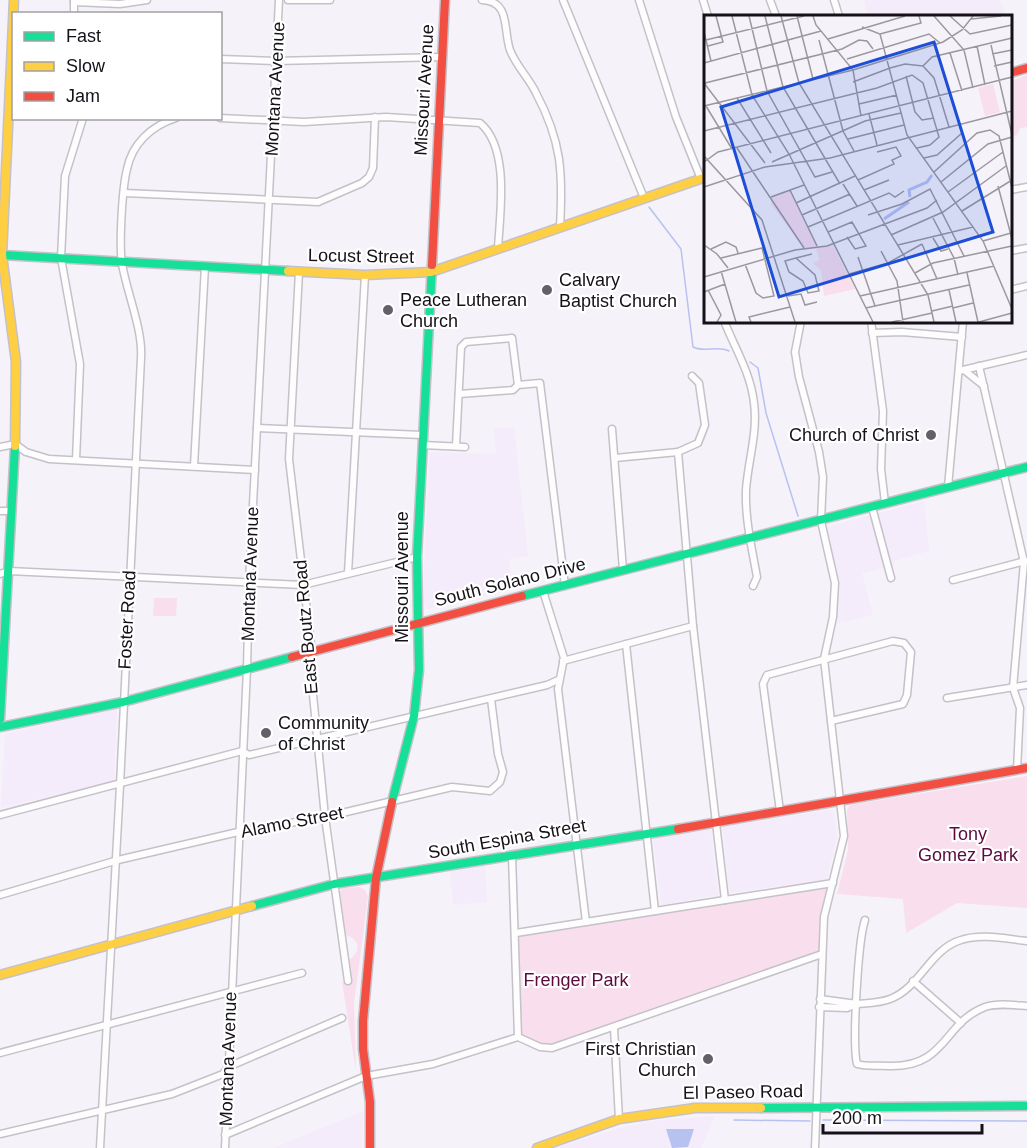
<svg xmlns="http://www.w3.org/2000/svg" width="1027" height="1148" font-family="Helvetica,sans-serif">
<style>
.built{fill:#f4ebfb}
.green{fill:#f9deed}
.water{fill:#b8c2f1}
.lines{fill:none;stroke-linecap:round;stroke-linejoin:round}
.stream{stroke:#b8c2f1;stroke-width:1.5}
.street-casing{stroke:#c5c1c8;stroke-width:9}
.fast-casing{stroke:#c5c1c8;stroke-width:11}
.slow-casing{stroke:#c5c1c8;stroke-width:11}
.jam-casing{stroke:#c5c1c8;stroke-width:11}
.street{stroke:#fefdfe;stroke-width:6}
.fast{stroke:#16e098;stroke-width:8}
.slow{stroke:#ffcf43;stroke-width:8}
.jam{stroke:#f24e42;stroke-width:8}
.poi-dot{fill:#646067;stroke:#fff;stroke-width:2}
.labels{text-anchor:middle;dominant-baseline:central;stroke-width:4.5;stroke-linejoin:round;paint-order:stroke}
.street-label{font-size:18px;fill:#151118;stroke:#fff}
.poi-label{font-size:18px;fill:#151118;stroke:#fff;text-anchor:start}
.park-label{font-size:18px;fill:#5d0a3f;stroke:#fff}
.inset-river{fill:none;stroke:#b8c2f1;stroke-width:3}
.inset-road{fill:none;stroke:#9c989f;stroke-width:1.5}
.view{fill:#1d4ed8;fill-opacity:0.15;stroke:#1d4ed8;stroke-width:3}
.inset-edge{fill:none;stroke:#151118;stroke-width:3}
</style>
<rect width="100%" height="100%" fill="#f6f2f9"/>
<g class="built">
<polygon points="864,0 1000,0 1005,16 868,16"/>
<polygon points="514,427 528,556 509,559 512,589 428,609 423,604 423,591 430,452 496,454 494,429"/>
<polygon points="924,501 929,551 893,561 894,565 862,574 873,615 838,623 839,583 827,527"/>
<polygon points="117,708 114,781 1,808 5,734"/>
<polygon points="827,810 834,813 837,836 827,880 729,893 723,827"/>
<polygon points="711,830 718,895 661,905 653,838"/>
<polygon points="485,865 487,902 453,905 450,872"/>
<polygon points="363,1111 362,1148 274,1148"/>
<polygon points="715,1116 701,1148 555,1148 619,1128 660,1120"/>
</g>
<g class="green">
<polygon points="1027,75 1027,127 1020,128 1017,135 1011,137 1011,81"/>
<polygon points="154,598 177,598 176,616 153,616"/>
<polygon points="1027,776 1027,908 957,903 906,933 903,899 837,894 848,851 847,810 850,805"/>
<polygon points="833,883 824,917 822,954 552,1048 518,1037 516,933"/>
<path d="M359,887L365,890L368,897L354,1003L356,1071L342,982L352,984L349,960C361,952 361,939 345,935L340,892L343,888Z"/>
</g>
<polygon class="water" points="666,1129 694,1129 688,1147 672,1148"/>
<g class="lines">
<g class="stream">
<path d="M649,207L681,249L693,347C704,353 717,345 729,351"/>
<polyline points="750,362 758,368 766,413 798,516"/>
<polyline points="734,1120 810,1121"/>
<polyline points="823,1120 1027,1121"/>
</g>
<defs>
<g id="street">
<polyline points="288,0 330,0"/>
<path d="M482,0C511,1 503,30 510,50C516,66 529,78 536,93C562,142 563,173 560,227"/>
<polyline points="563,0 644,198"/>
<polyline points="639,0 676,117 701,179"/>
<polyline points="703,0 708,16"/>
<polyline points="770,0 776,16"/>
<polyline points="834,0 839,16"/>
<polyline points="74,2 120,4 147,0"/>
<polyline points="74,14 74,0"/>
<polyline points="220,59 276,61 442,57"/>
<path d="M220,118L304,122L386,117L480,123C510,148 500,213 498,248"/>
<polyline points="1010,190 1027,187"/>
<polyline points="125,193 318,202 362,183 369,177 373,168 375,117"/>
<polyline points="1010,251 1027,248"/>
<polyline points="299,272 289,459 312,653 310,664 325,817 348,981"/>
<polyline points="1010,290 1027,286"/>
<path d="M724,321C735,348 751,374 754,403C758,432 748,461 746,490C745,520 752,549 757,577L753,586"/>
<polyline points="801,321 795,352 799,377 819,452 823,477 821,521 835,583 833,617 824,659 844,836 824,917 815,1148"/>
<polyline points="871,321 883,411 881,469 885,503"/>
<polyline points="872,333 902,332 962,337"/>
<polyline points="979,366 1024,562 1013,688 1020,708 1017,770"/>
<polyline points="964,370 984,386"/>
<polyline points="959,371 1027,355"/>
<polyline points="692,376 699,383 705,425 698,443 678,452 693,626 725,900"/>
<polyline points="459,394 513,390 518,385"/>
<polyline points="257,428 422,435"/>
<polyline points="612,429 623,570"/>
<polyline points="422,445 465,447"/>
<polyline points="456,446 461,347 466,342 512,338 518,385 540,383 565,586"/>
<polyline points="0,447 15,444 26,452 49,459 255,470"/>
<polyline points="615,458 678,452"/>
<polyline points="76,460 80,364 61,258 65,176 83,118"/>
<polyline points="194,466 205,266"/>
<polyline points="948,487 963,321"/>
<polyline points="872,507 891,578"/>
<polyline points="0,511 11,511"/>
<polyline points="348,573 365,275"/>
<polyline points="0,574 9,571 303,585 417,557"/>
<polyline points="953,580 1025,561"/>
<polyline points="543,591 564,658 558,689 586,922"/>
<polyline points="626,644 655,911"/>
<polyline points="563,661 693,626"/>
<polyline points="947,698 1027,685"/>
<polyline points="780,811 763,684 767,675 893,641 904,643 911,652 907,695 903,704 831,721"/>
<polyline points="0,815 242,751 249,755 547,685 558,680"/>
<polyline points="512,856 518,1037"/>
<polyline points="0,895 118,860 238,832 325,817 452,787 490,791 500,782 503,772 498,754 491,699"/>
<path d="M865,920C858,941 852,1044 857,1064C867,1067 879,1065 890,1066C947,1067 943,1023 985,1007C998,1003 1013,1005 1027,1006"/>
<polyline points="516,933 833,883"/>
<polyline points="913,981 961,1023"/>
<path d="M857,1004C868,1003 880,1003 890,999C920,988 930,949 961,940C981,933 1007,939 1027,941"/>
<polyline points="819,1007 847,1008 857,1004 820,999"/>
<polyline points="614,1028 619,1119"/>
<polyline points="0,1053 302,973"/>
<polyline points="0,1134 172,1094 223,1074 228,1067 342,1018"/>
<polyline points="225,1135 366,1076 433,1064 518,1037 540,1047 552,1048 822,954"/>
<path d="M100,1148C116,885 128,621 141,358C143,330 127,293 122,264C119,245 122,189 127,169C132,144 151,126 176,118"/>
<polyline points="225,1148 247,669 249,582 279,0"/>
</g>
<g id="fast">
<polyline points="2,255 288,271"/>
<polyline points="522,596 1027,467"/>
<polyline points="0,719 15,446"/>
<polyline points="0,727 123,702 292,657"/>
<polyline points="392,802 414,716 419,670 417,557 432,265"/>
<polyline points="252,906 334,884 678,829"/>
<polyline points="761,1108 1027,1106"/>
</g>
<g id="slow">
<polyline points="14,0 2,255 16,362 15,446"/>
<polyline points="288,271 365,275 431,272 706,177"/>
<polyline points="0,975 252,906"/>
<polyline points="537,1148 619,1119 695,1108 761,1108"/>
</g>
<g id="jam">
<polyline points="1010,73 1027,68"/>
<polyline points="432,265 445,0"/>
<polyline points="292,657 522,596"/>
<polyline points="678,829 1027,768"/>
<polyline points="370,1148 370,1102 363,1049 363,1021 376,878 392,802"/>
</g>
</defs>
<use href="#street" class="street-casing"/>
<use href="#fast" class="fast-casing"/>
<use href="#slow" class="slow-casing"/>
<use href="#jam" class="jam-casing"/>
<use href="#street" class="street"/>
<use href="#fast" class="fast"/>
<use href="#slow" class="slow"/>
<use href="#jam" class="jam"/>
</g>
<g class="poi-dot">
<circle cx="547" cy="290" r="6"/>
<circle cx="388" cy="310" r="6"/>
<circle cx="931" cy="435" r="6"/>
<circle cx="266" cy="733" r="6"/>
<circle cx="708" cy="1059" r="6"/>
</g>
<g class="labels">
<g class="street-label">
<text transform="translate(275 89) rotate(-87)">Montana Avenue</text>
<text transform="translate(424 90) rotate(-87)">Missouri Avenue</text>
<text transform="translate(361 256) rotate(1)">Locust Street</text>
<text transform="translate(250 574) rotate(-88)">Montana Avenue</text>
<text transform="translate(402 577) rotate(-90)">Missouri Avenue</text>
<text transform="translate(510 582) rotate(-14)">South Solano Drive</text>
<text transform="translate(127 620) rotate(-87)">Foster Road</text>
<text transform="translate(306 627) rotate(-95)">East Boutz Road</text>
<text transform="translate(292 822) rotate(-11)">Alamo Street</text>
<text transform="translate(507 839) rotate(-10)">South Espina Street</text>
<text transform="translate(228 1059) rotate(-88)">Montana Avenue</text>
<text transform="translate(743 1092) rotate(-1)">El Paseo Road</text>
</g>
<g class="poi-label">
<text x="559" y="280">Calvary<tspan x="559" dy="21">Baptist Church</tspan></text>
<text x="400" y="300">Peace Lutheran<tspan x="400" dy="21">Church</tspan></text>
<text x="919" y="435" text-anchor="end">Church of Christ</text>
<text x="278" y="723">Community<tspan x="278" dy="21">of Christ</tspan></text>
<text x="696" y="1049" text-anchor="end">First Christian<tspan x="696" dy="21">Church</tspan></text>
</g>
<g class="park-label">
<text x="968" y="834">Tony<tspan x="968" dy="21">Gomez Park</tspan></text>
<text x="576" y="980">Frenger Park</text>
</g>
</g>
<g transform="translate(704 15)">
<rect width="308" height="308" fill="#f6f2f9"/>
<path d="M289,69L296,97L281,101L274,73ZM86,175L114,231L100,233L67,189V182ZM129,230L151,274L120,281L117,256L109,248L115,245L112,233Z" fill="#f9deed"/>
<path class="inset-river" d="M206,182L205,175L223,167L228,160M180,204L205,187"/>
<path class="inset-road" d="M28,1L48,80L85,139L169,307M45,1L63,76L111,162L128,157M61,1L79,72L136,169M77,1L95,68L224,280L230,307M93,1L109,64M109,1L112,10L149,55L157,101M230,1L260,35L269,73M246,1L266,19L308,10M267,4L297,1M158,12L176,19L203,120L279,226L308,294M0,17L7,46M176,19L217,8L215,1M124,24L201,1M2,25L100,1M115,25L139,116L150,136M287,30L308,120M4,31L19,27L12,1M273,31L281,70M246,38L258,76M288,39L308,35M143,44L225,19L236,28M0,48L117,16M219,51L230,63L245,112M290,51L308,47M202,61L211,97L218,105L230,103M149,67L186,53L201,49L219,51L228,42L308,23M0,68L61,148M1,68L138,34L155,25L163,26L169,34M33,83L67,138M155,89L193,80M0,91L149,55L239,27L258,15L269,1M2,91L28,134M165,99L173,130M0,116L173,73L208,60L219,68L235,122L226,130L213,133M144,124L200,110M33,133L100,233M0,141L58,205L91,307M220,143L233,140L258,118L234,41M0,147L14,137L308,62M68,147L161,106L197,98M230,157L273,118L286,115L295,121L308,173M154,165L190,149L188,145L197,141L192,132L173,137M237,167L284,129L308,122M139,169L153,191M294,171L308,224M0,172L61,152L126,143L308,96M86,175L113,231M160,175L185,165M244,177L299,137M67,182L100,170M92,188L151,161M258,196L308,165M98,200L146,179M164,200L198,189L226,174L260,241M229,203L250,243L254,260M104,212L185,178L191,182L200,176M124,217L148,207L162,231L151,234L143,222M187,220L239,197L302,151M229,223L237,236L244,234M279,226L307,218M218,229L233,264M0,230L13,239L24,253M194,230L269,212M7,234L22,227L32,232L34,238M177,236L193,266L199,307M154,242L171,291M17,243L58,233L70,281L59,283L52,278L41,249M92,243L111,260L115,276L104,278L99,266L85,257L81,246L92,243L108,239M17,256L32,307M211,258L229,248L308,231M263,258L274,307M145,259L184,248L218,229M0,262L91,235L123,231L223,193L233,185M4,275L17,300L13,307M245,275L252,307M0,277L21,269M84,281L97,279L101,290L113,287M156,281L290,251M162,293L265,270M249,293L269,288M228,296L249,291M47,307L45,302L86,292M188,307L228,298M275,307L308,298"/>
<path class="view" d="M230,27L289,217L75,282L17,92Z"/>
<rect width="308" height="308" class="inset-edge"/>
</g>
<rect x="12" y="12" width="210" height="108" fill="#ffffff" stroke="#a1a0a3" stroke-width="1.5"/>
<rect x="24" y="32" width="30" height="9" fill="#16e098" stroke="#a1a0a3" stroke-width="1.5"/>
<text x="66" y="42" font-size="18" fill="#151118">Fast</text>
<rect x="24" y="62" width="30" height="9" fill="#ffcf43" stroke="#a1a0a3" stroke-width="1.5"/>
<text x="66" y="72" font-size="18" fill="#151118">Slow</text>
<rect x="24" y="92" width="30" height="9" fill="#f24e42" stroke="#a1a0a3" stroke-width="1.5"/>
<text x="66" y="102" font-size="18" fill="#151118">Jam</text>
<path d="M823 1124v9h159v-9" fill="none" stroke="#151118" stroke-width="3"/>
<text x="832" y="1124" font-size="18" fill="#151118" stroke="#ffffff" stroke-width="4.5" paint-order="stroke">200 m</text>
</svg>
